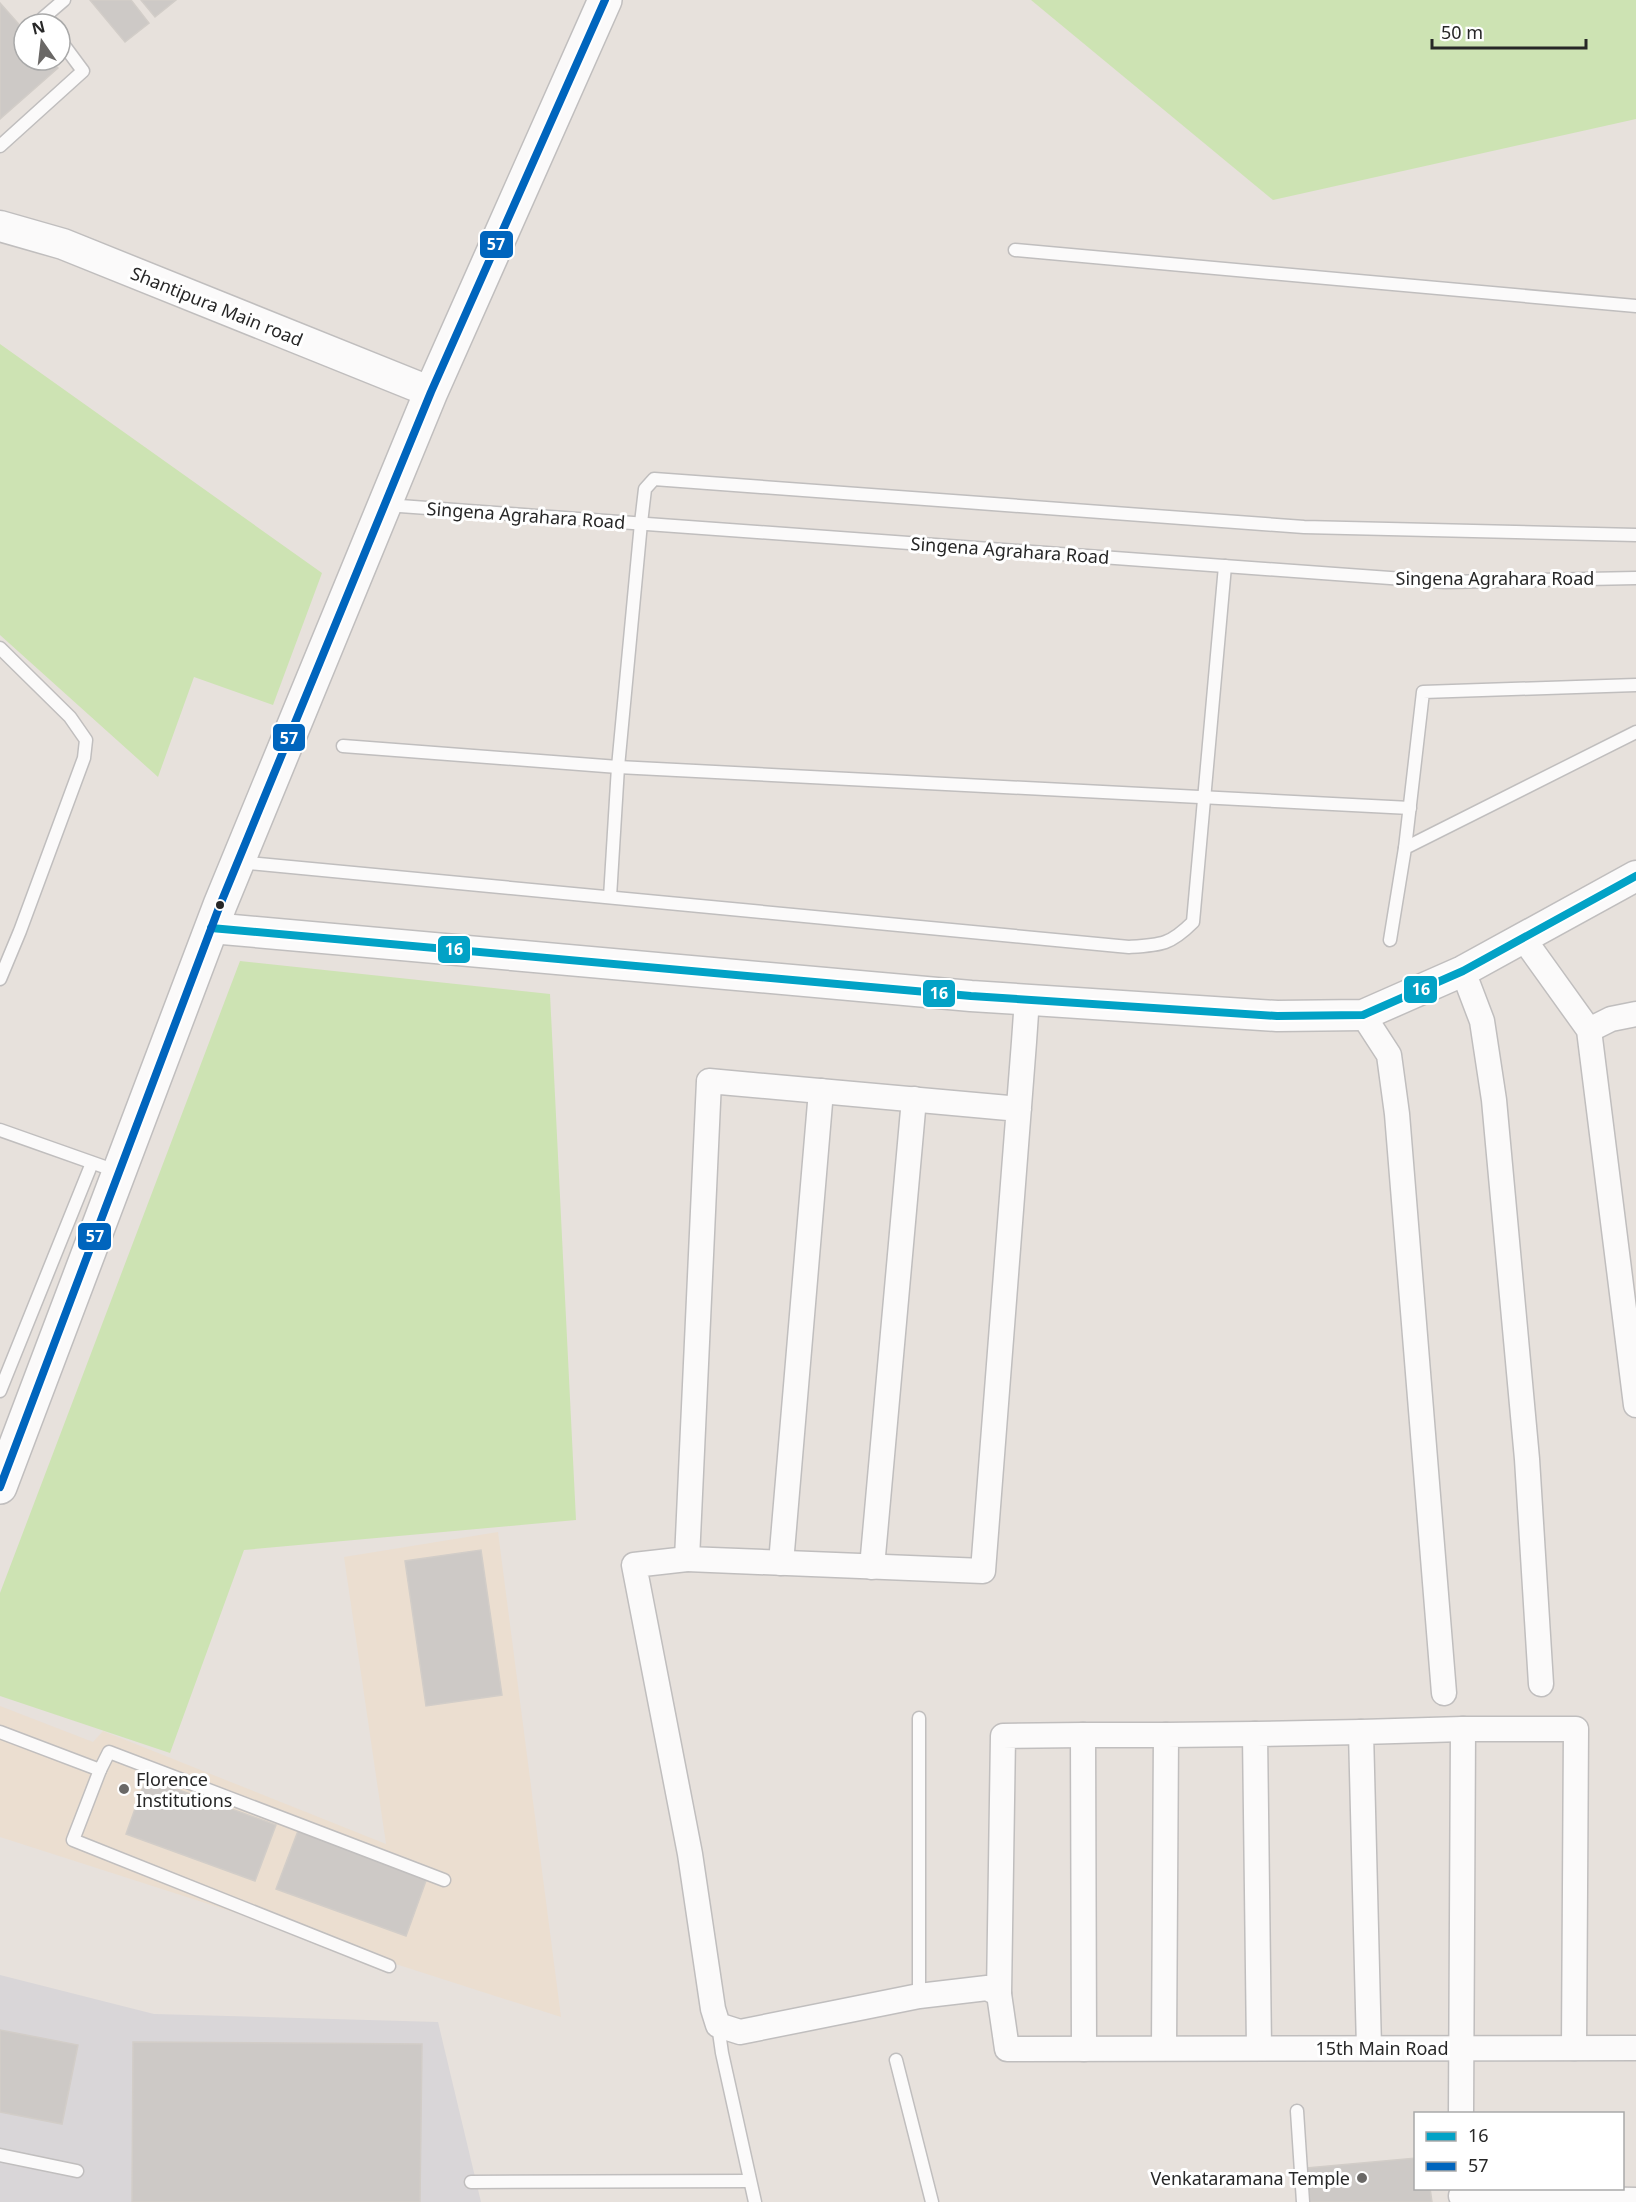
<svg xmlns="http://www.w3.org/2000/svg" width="1636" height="2202" font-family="'Noto Sans',sans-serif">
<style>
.industrial{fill:#d9d6d8}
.education{fill:#ebded0}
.green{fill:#cde3b3}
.building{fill:#cdc9c6;stroke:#d2cdc8;stroke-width:1.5}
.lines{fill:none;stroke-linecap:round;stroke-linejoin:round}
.service-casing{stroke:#c0bebe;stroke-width:15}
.minor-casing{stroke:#c0bebe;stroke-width:27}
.tertiary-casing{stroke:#c0bebe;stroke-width:33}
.secondary-casing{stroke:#c0bebe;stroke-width:36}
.service{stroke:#fbfafa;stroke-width:12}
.minor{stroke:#fbfafa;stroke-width:24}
.tertiary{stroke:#fbfafa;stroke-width:30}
.secondary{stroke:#fbfafa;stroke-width:33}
.bus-1-casing{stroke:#fff;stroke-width:12}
.bus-2-casing{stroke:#fff;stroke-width:12}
.bus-1{stroke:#02a2c6;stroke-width:8}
.bus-2{stroke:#0065bd;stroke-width:8}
.bus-dot{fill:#272727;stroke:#fff;stroke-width:2}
.poi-dot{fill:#6a6866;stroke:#fff;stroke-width:2}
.labels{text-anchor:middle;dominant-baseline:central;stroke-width:6;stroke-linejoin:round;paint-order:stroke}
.street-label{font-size:18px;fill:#272727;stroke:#fff}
.poi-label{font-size:18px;fill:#272727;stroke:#fff;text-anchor:start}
.line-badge{stroke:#fff;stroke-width:2}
.badge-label{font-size:16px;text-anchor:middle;font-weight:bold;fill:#fff}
</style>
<rect width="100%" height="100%" fill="#e7e1dc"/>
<polygon class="industrial" points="0,1975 154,2014 438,2022 481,2202 0,2202"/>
<polygon class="education" points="498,1532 561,2017 0,1837 0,1706 93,1742 103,1731 386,1844 344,1557"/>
<g class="green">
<polygon points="1031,0 1636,0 1636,119 1273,200"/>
<polygon points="0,344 322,573 273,705 194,677 158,777 0,635"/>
<polygon points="240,961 550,994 576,1520 244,1550 170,1753 0,1696 0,1593"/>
</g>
<g class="building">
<polygon points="90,0 131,0 149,23 125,42"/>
<polygon points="141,0 176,0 155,17"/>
<polygon points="0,3 24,30 24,60 50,60 58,68 0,119"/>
<polygon points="481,1550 502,1695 426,1706 405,1561"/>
<polygon points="146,1778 276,1825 255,1881 126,1834"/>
<polygon points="298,1831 427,1878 406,1936 276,1889"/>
<polygon points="0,2030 78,2045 62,2124 0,2112"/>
<polygon points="133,2042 422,2044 420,2202 132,2202"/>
<polygon points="1416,2158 1416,2188 1430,2188 1432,2202 1310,2202 1307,2168"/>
</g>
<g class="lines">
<defs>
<g id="service">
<polyline points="47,24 43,18 64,0"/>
<polyline points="0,146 83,71 60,40"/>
<polyline points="1015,250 1636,306"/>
<polyline points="386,505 1445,582 1636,578"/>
<polyline points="0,648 70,717 86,740 84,758 20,931 0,979"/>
<polyline points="343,746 618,767 1410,808"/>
<polyline points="1405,848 1423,692 1636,685"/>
<path d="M239,862L1129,947C1161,945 1170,945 1193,922L1225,566"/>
<polyline points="610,897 618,767 641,523 645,489 654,479 1304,527 1636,535"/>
<polyline points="1390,940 1405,848 1636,732"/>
<polyline points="0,1130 116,1171"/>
<polyline points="0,1391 92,1163"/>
<polyline points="919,1718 919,1996"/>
<polyline points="0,1732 100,1770 109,1752 444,1880"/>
<polyline points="100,1770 73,1840 389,1966"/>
<polyline points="718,2025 722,2053 755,2202"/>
<polyline points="896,2060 932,2202"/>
<polyline points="1297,2111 1303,2202"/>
<polyline points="0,2155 77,2171"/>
<polyline points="471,2182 749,2181"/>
</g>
<g id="minor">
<polyline points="1523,938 1589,1030 1636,1405"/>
<polyline points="1463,971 1482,1021 1494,1100 1527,1459 1541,1684"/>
<polyline points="1363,1015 1389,1055 1397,1114 1444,1693"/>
<polyline points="1589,1030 1611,1019 1636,1014"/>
<polyline points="1019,1109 709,1081 687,1559 983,1571 1024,1042 1027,999"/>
<polyline points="687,1559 634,1565 690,1854 713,2009 718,2025 740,2032 919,1996 987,1988 999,1994 1007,2049 1636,2048"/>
<polyline points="781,1563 821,1091"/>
<polyline points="872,1567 914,1099"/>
<polyline points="999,1994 1003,1736 1083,1735"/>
<polyline points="1164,2048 1166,1735 1255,1734"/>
<polyline points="1259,2048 1255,1734 1361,1732"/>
<polyline points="1369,2048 1361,1732 1463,1729"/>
<polyline points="1084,2049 1083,1735 1166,1735"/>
<polyline points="1461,2114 1463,1729 1576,1729 1574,2048"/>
<polyline points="1461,2196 1636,2200"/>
</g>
<g id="tertiary">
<polyline points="0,226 63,244 431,392"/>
<polyline points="211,928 971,996 1277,1016 1363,1015 1463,971 1636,876"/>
</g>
<polyline id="secondary" points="0,1487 220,905 431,392 605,0"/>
</defs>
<use href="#service" class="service-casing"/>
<use href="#minor" class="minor-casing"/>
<use href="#tertiary" class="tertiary-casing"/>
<use href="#secondary" class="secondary-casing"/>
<use href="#service" class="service"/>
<use href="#minor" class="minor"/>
<use href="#tertiary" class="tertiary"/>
<use href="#secondary" class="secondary"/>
<defs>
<polyline id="bus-1" points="211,928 971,996 1277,1016 1363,1015 1463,971 1636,876"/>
<polyline id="bus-2" points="0,1487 220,905 431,392 605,0"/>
</defs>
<use href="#bus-1" class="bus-1-casing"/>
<use href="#bus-2" class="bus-2-casing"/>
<use href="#bus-1" class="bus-1"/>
<use href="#bus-2" class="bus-2"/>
</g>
<circle class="bus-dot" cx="220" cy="905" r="5"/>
<g class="poi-dot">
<circle cx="124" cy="1789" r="6"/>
<circle cx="1362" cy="2178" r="6"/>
</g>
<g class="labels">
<g class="street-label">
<text transform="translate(217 306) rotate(22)">Shantipura Main road</text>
<text transform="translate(526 515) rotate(4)">Singena Agrahara Road</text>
<text transform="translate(1010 550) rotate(4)">Singena Agrahara Road</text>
<text x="1495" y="578">Singena Agrahara Road</text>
<text x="1382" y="2048">15th Main Road</text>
</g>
<g class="poi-label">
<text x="136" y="1779">Florence<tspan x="136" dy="21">Institutions</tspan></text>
<text x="1350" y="2178" text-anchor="end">Venkataramana Temple</text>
</g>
</g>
<g class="line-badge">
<rect x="479" y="230" width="35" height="29" rx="6" fill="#0065bd"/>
<rect x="272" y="723" width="34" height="29" rx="6" fill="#0065bd"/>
<rect x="437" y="935" width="34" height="29" rx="6" fill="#02a2c6"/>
<rect x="1403" y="975" width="35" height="29" rx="6" fill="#02a2c6"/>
<rect x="922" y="979" width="34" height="29" rx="6" fill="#02a2c6"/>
<rect x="77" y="1222" width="35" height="29" rx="6" fill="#0065bd"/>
</g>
<g class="badge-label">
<text x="496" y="250">57</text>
<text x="289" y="744">57</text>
<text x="454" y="955">16</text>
<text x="1421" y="995">16</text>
<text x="939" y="999">16</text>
<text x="95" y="1242">57</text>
</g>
<rect x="1414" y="2112" width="210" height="78" fill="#ffffff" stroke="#a9a9a9" stroke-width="1.5"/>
<rect x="1426" y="2132" width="30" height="9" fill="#02a2c6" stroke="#a9a9a9" stroke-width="1.5"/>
<text x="1468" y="2142" font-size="18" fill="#272727">16</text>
<rect x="1426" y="2162" width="30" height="9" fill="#0065bd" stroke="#a9a9a9" stroke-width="1.5"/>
<text x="1468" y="2172" font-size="18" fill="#272727">57</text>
<g transform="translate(42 42) rotate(346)"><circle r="28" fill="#ffffff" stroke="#a9a9a9" stroke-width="1.5"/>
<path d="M0-4.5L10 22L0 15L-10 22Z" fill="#6a6866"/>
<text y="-9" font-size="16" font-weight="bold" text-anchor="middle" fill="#272727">N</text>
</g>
<path d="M1432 39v9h154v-9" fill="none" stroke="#272727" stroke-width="3"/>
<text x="1441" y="39" font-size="18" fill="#272727" stroke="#ffffff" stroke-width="4.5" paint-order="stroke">50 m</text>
</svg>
